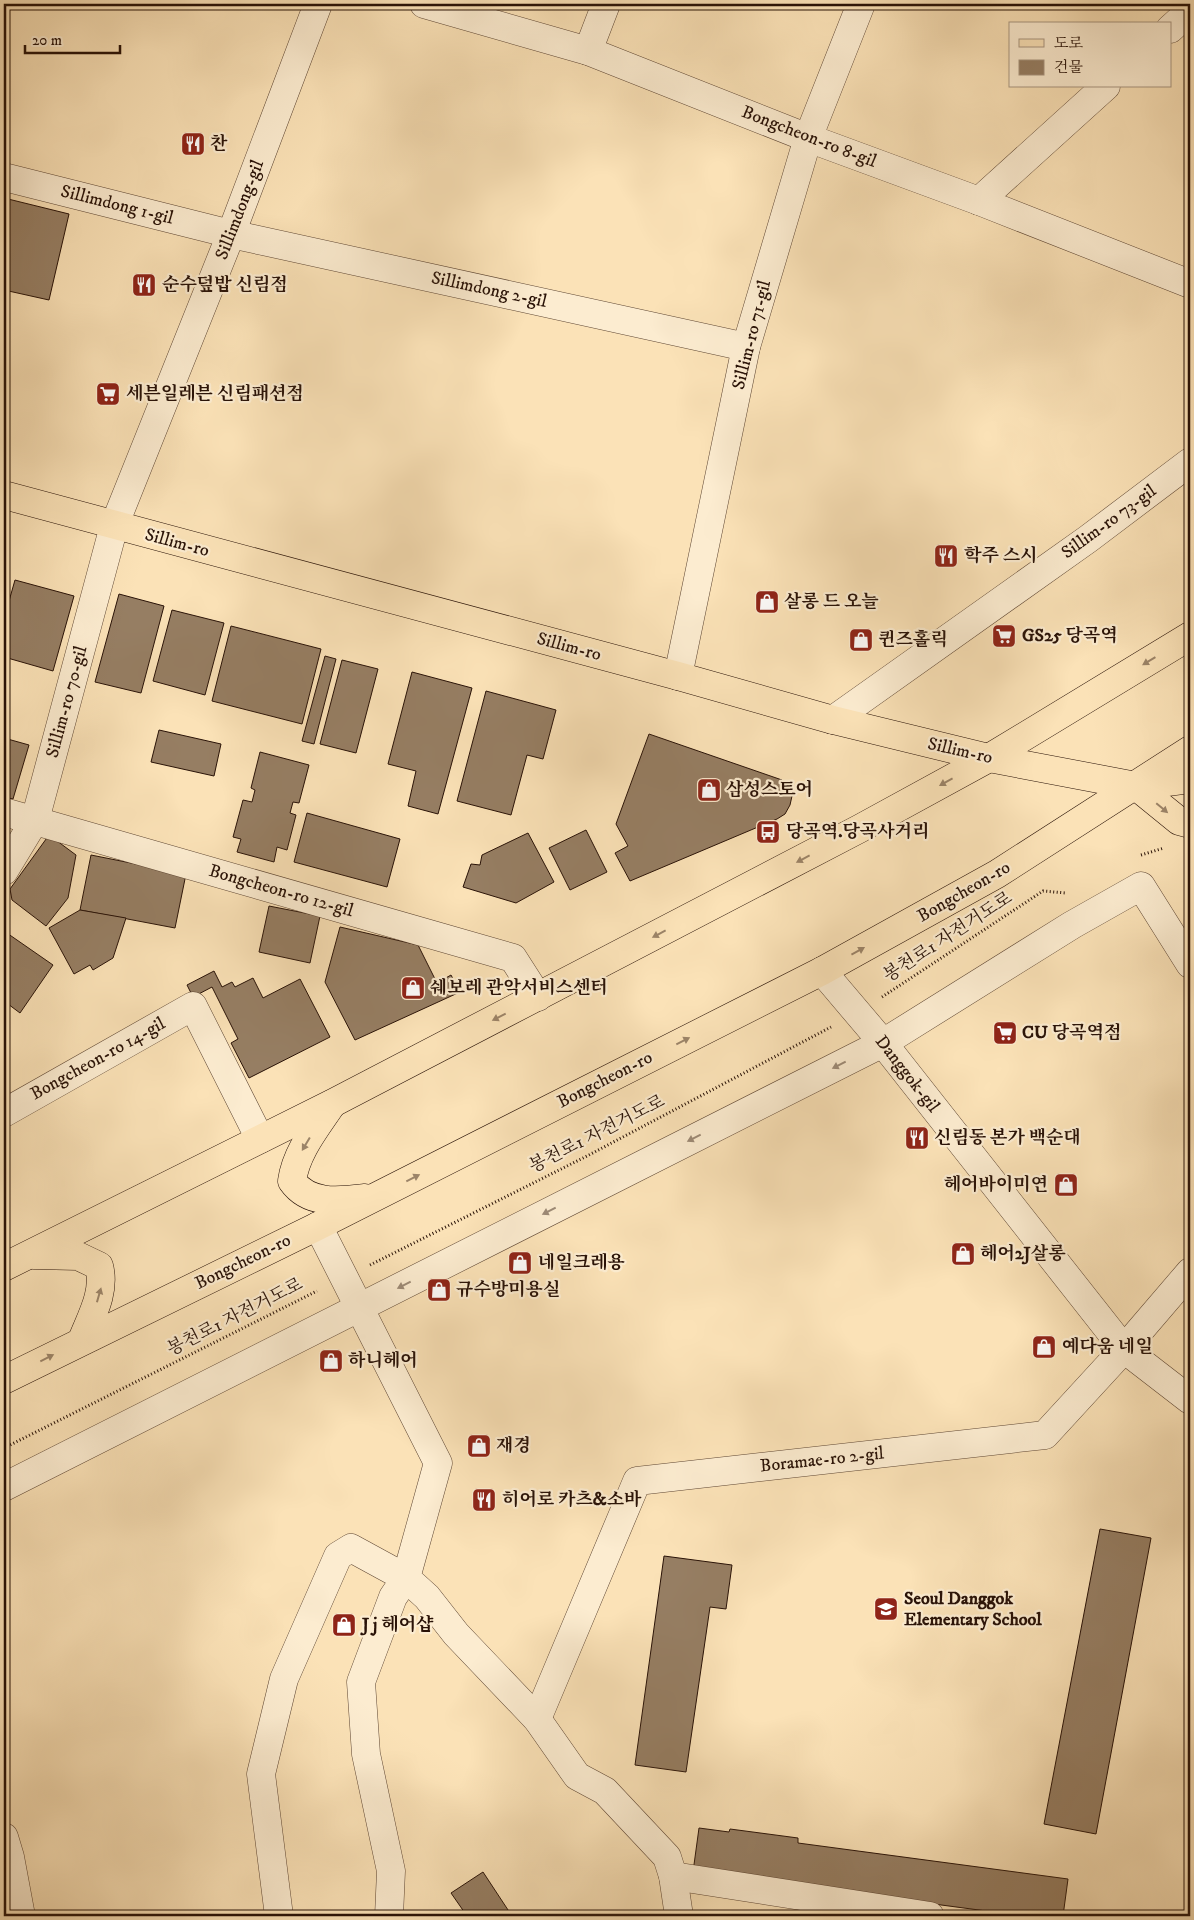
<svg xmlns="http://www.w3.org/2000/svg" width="1194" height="1920" font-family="'IM FELL DW Pica','Noto Serif KR',serif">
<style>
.building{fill:#967e63;stroke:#291207}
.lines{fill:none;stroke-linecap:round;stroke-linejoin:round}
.minor-casing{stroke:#5e4633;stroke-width:29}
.major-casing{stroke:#291207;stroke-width:29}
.path{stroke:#291207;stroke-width:3;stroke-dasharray:1 2.5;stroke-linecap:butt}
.minor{stroke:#fcecd0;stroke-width:28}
.major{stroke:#fbe2b7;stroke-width:28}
.oneway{fill:#9c8468}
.oneway2{fill:#9d8a76}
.labels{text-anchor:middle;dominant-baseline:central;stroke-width:4.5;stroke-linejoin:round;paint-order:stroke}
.street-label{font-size:18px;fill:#291207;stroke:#fcecd0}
.poi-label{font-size:18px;font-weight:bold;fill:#291207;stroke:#fcecd0;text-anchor:start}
</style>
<rect width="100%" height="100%" fill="#fbe2b7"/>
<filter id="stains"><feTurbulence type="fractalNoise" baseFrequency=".004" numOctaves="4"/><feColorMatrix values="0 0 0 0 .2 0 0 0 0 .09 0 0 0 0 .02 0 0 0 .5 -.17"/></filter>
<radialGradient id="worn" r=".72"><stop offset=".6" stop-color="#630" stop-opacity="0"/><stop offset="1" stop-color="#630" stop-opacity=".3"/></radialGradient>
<g class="building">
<polygon points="4,198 69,214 49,300 4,290"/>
<polygon points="15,580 74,596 53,671 4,657 4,607 7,608"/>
<polygon points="119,594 164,606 141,693 95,682"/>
<polygon points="172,610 224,623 205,695 153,681"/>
<polygon points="231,626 321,649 302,724 212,701"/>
<polygon points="325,656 336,659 314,744 302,741"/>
<polygon points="342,660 378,669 356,753 320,744"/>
<polygon points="412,672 472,688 438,814 408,806 416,771 388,764"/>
<polygon points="486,691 556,710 543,759 527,755 511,815 457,801"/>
<polygon points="159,730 221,744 214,776 151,762"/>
<polygon points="649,734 782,780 789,787 792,796 790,805 785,814 777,819 630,881 615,853 628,846 616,824"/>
<polygon points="4,738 29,745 13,799 4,797"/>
<polygon points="260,752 309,765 299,803 293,802 290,813 296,815 287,850 277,847 274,862 237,852 241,839 233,837 243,800 252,802 255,790 251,788"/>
<polygon points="307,813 400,839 387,887 294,862"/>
<polygon points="586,830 607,872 570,890 549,848"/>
<polygon points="528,833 554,882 516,903 463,887 471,864 480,865 482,855"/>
<polygon points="49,835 76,855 68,898 46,926 12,900 10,889"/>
<polygon points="91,855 186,874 175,928 80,910"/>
<polygon points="269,906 320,916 310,963 259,952"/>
<polygon points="80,910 126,918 113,958 93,970 90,965 74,974 49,928"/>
<polygon points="340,927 418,945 437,983 451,975 460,992 355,1040 325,982"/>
<polygon points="4,931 53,965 20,1013 4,1001"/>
<polygon points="214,971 222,987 232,982 235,987 253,978 263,998 300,979 330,1037 249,1078 231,1043 238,1039 212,987 193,997 187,985"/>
<polygon points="1100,1529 1151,1538 1096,1834 1044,1824"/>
<polygon points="664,1556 732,1565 726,1609 710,1607 686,1772 635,1765"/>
<polygon points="699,1828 729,1832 730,1829 798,1838 798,1843 1068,1879 1063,1916 1024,1916 693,1872"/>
<polygon points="483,1872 512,1916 467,1916 451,1893"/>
</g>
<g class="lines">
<defs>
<g id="minor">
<polyline points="424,4 588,51 808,138 979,201 1190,284"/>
<polyline points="1170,29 1190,11"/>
<polyline points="588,51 606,4"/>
<polyline points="4,177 231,234 746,347"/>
<polyline points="979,201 1106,86"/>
<polyline points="678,676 746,347 808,138 861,4"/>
<polyline points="833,720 1088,539 1190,462"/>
<polyline points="4,812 513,958 538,997"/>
<polyline points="4,871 35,820 114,526 231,234 318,4"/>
<polyline points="822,971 883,1043 1124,1349 1190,1400"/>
<polyline points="4,1113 193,1006 260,1139"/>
<polyline points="318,1226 438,1463 406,1578 427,1597 456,1634 537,1719 577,1776 605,1791 667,1857 673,1876 679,1916"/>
<polyline points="4,1487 883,1043 1072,925 1141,886 1190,964"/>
<polyline points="537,1719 637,1481 1045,1435 1124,1349 1190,1272"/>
<polyline points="4,1837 10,1857 21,1916"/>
<polyline points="673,1876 930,1916"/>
<polyline points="279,1916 261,1774 284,1679 338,1556 351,1548 406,1578 393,1597 361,1682 366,1754 391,1871 389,1916"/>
</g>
<g id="major">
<polyline points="4,495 678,676 833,720 989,758 1136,786 1190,779"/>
<polyline points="1136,786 1179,821 1190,824"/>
<path d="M332,1104C316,1128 296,1152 292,1181C309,1205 339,1201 365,1198"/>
<path d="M34,1255L78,1256L99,1266C106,1292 91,1317 82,1340"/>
<polyline points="4,1267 333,1103 859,829 989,758 1190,636"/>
<polyline points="4,1380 318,1226 822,971 997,874 1190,750"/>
</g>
</defs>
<use href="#minor" class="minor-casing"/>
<use href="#major" class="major-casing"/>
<g class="path">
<polyline points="1141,855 1164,848"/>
<polyline points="882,997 1043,891 1066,893"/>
<polyline points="370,1265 587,1156 831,1027"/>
<polyline points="4,1448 317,1291"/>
</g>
<use href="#minor" class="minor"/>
<use href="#major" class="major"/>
</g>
<defs><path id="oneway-solid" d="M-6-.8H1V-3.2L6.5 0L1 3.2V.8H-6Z" transform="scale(1.25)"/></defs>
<g class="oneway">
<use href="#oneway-solid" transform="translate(1149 661) rotate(149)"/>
<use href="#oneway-solid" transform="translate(946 782) rotate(151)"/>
<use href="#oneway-solid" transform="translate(1162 808) rotate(40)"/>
<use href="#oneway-solid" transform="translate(803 859) rotate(152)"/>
<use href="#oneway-solid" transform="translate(659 934) rotate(152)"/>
<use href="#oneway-solid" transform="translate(858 951) rotate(-29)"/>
<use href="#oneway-solid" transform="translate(499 1017) rotate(153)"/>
<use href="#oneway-solid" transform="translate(683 1041) rotate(-27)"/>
<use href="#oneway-solid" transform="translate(306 1144) rotate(121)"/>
<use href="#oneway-solid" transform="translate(413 1178) rotate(-27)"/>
<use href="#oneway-solid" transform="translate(99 1295) rotate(-74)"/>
<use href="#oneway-solid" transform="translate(47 1358) rotate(-27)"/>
</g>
<g class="oneway2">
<use href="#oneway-solid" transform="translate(839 1065) rotate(153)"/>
<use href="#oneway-solid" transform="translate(694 1138) rotate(153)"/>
<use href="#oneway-solid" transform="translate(549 1211) rotate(153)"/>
<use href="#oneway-solid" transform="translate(404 1285) rotate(153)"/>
</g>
<defs>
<symbol id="restaurant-square" viewBox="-11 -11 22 22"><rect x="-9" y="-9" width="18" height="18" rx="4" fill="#8f2418" stroke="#fcecd0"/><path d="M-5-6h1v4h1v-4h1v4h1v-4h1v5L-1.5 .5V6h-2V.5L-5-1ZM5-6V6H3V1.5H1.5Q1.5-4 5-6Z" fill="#fff"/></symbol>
<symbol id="supermarket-square" viewBox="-11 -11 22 22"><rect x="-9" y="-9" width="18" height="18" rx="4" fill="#8f2418" stroke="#fcecd0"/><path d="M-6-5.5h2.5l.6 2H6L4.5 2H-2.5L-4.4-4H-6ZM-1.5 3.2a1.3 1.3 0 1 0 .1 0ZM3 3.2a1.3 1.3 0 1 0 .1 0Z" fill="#fff"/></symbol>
<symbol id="shop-square" viewBox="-11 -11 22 22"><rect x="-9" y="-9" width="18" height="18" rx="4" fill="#8f2418" stroke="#fcecd0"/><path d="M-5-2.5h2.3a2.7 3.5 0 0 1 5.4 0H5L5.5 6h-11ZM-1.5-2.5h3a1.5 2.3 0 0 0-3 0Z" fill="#fff"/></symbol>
<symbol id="bus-square" viewBox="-11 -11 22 22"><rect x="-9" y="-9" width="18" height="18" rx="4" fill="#8f2418" stroke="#fcecd0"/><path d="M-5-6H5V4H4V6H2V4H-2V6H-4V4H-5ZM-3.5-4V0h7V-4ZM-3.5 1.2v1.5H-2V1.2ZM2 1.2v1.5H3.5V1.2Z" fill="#fff"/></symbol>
<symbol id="school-square" viewBox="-11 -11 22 22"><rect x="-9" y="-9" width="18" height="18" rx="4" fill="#8f2418" stroke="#fcecd0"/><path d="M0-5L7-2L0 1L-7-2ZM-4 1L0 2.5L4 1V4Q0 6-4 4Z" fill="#fff"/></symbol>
</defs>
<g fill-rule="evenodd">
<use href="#restaurant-square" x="179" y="130" width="28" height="28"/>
<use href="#restaurant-square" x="130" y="271" width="28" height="28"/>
<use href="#supermarket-square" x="94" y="380" width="28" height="28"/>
<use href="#restaurant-square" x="932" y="542" width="28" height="28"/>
<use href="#shop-square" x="753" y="588" width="28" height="28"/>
<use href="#supermarket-square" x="990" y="622" width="28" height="28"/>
<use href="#shop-square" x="847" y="626" width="28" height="28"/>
<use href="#shop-square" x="695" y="776" width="28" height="28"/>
<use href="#bus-square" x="754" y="818" width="28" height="28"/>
<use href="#shop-square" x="399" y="974" width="28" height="28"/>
<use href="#supermarket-square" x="991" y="1019" width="28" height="28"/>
<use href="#restaurant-square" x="903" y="1124" width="28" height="28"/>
<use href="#shop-square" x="1052" y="1171" width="28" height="28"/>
<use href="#shop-square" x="949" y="1240" width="28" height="28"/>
<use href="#shop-square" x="506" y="1249" width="28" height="28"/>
<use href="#shop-square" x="425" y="1276" width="28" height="28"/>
<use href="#shop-square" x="1030" y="1333" width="28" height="28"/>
<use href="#shop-square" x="317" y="1347" width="28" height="28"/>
<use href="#shop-square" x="465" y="1432" width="28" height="28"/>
<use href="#restaurant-square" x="470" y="1486" width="28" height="28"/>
<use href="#school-square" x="872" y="1595" width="28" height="28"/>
<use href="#shop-square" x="330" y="1611" width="28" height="28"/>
</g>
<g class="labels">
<g class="street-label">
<text transform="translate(809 137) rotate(21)">Bongcheon-ro 8-gil</text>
<text transform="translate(117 205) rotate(14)">Sillimdong 1-gil</text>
<text transform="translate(240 210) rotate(-69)">Sillimdong-gil</text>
<text transform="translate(489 290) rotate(12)">Sillimdong 2-gil</text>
<text transform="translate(752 335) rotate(-76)">Sillim-ro 71-gil</text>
<text transform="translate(1109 522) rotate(-36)">Sillim-ro 73-gil</text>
<text transform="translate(177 543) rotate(15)">Sillim-ro</text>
<text transform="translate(569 647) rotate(15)">Sillim-ro</text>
<text transform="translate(67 702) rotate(-75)">Sillim-ro 70-gil</text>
<text transform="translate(960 751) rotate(13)">Sillim-ro</text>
<text transform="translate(281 891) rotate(16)">Bongcheon-ro 12-gil</text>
<text transform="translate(964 892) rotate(-30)">Bongcheon-ro</text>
<text transform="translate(948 937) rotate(-33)">봉천로1 자전거도로</text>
<text transform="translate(98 1059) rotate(-29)">Bongcheon-ro 14-gil</text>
<text transform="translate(907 1074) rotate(52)">Danggok-gil</text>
<text transform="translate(605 1080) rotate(-27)">Bongcheon-ro</text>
<text transform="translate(597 1134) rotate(-27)">봉천로1 자전거도로</text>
<text transform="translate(243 1262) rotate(-26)">Bongcheon-ro</text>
<text transform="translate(235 1317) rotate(-27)">봉천로1 자전거도로</text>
<text transform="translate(822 1460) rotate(-6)">Boramae-ro 2-gil</text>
</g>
<g class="poi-label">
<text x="210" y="144">찬</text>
<text x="162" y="285">순수덮밥 신림점</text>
<text x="126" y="394">세븐일레븐 신림패션점</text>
<text x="964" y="556">학주 스시</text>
<text x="784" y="602">살롱 드 오늘</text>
<text x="1022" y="636">GS25 당곡역</text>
<text x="878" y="640">퀸즈홀릭</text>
<text x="726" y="790">삼성스토어</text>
<text x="786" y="832">당곡역.당곡사거리</text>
<text x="430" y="988">쉐보레 관악서비스센터</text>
<text x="1022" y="1033">CU 당곡역점</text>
<text x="934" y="1138">신림동 본가 백순대</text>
<text x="1048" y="1185" text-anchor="end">헤어바이미연</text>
<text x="980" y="1254">헤어2J살롱</text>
<text x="538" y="1263">네일크레용</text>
<text x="456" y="1290">규수방미용실</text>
<text x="1062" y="1347">예다움 네일</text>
<text x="348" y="1361">하니헤어</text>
<text x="496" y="1446">재경</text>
<text x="502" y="1500">히어로 카츠&amp;소바</text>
<text x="904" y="1599">Seoul Danggok<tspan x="904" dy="21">Elementary School</tspan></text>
<text x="362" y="1625">J j 헤어샵</text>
</g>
</g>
<rect width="1194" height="1920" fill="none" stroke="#fbe2b7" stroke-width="20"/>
<rect x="5" y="5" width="1184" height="1910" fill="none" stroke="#291207" stroke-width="2.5"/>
<rect x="10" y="10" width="1174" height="1900" fill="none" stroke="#291207"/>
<rect x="1009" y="22" width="162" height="65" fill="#fcecd0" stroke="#a89580"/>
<rect x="1019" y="39" width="25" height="8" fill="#fbe2b7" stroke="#a89580"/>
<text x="1054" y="48" font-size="15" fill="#291207">도로</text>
<rect x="1019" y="60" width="25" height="15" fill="#967e63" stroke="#a89580"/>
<text x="1054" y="72" font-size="15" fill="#291207">건물</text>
<path d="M25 45v8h95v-8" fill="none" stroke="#291207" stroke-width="2.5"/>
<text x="32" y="45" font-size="15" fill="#291207" stroke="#fcecd0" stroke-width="4" paint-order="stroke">20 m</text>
<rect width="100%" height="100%" filter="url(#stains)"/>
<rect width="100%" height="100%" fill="url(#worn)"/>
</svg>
